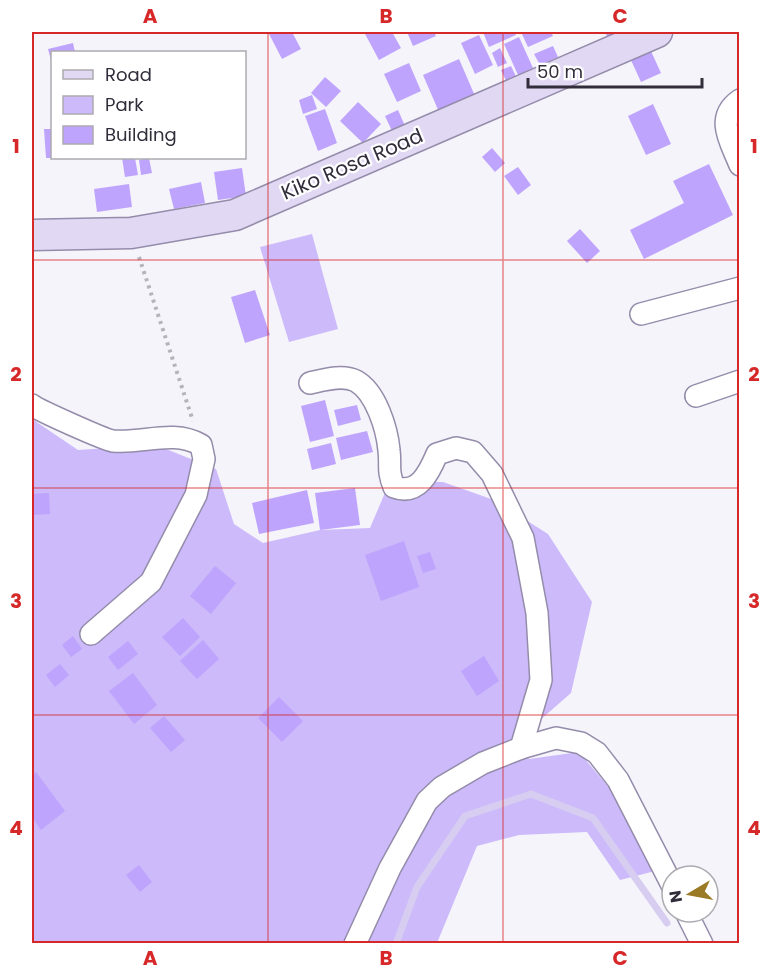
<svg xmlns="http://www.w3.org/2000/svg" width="771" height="975" font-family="Poppins,sans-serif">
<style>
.green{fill:#ccbafa}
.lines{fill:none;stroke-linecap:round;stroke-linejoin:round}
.stream{stroke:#d7cdf1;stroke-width:7}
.building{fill:#bea4fd}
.street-casing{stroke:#948caa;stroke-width:24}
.secondary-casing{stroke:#948caa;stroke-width:33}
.path{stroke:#b6b3bc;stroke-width:4;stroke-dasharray:3 4.5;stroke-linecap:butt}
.street{stroke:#fff;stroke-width:21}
.secondary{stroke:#e1d9f4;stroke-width:30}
.grid{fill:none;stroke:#d62828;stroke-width:1.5;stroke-opacity:0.55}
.labels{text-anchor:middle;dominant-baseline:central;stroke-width:4.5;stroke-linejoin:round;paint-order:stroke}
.street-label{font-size:20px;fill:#312d3a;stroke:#fff}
.neatline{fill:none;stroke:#d62828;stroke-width:2}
.grid-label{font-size:20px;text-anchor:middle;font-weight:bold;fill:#d62828}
</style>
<rect width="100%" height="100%" fill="#f6f4fb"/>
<g class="green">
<polygon points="312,234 338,329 289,342 260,247"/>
<polygon points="32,419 78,450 156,445 216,469 234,524 263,543 320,530 370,528 390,481 443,482 494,500 548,534 592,602 571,693 531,728 529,759 579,752 627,809 663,869 620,880 587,832 519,835 477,846 437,943 32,943"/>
</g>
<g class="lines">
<polyline class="stream" points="396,944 417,887 465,816 531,794 593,818 667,923"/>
</g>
<g class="building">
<polygon points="268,32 292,32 301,49 282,59"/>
<polygon points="364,32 392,32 401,48 379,60"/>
<polygon points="407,32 434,32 436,36 413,46"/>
<polygon points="483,32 514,32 516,35 489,47"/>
<polygon points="521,32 551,32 553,36 528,47"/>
<polygon points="605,32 622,32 608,38"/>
<polygon points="479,35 493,65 475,74 461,43"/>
<polygon points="519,37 533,68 518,75 504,44"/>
<polygon points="73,43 75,52 52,52 52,64 48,49"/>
<polygon points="553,46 558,57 540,65 534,54"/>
<polygon points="500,48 507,63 498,67 492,53"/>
<polygon points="650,49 661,73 641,82 630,58"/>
<polygon points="459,59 475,96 439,112 423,75"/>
<polygon points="409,63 421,91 397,102 384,74"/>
<polygon points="511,66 519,83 509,87 501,70"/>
<polygon points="325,77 341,91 326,107 311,93"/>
<polygon points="312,95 317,109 303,114 299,100"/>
<polygon points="358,102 381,124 363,143 340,121"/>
<polygon points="653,104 671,144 646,155 628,116"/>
<polygon points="325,109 337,143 318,151 305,116"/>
<polygon points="398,110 405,126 392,131 385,116"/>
<polygon points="44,129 52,129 52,158 46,158"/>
<polygon points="492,148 505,163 495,172 482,157"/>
<polygon points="122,158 135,158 138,175 125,177"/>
<polygon points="149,158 152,173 141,175 139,160"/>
<polygon points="709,164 733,215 644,259 630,230 684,203 673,181"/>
<polygon points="518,167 531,185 518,195 504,176"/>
<polygon points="242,168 246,196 218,200 214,172"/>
<polygon points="201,182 205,203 174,209 169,189"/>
<polygon points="129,184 132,207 97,212 94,189"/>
<polygon points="580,229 600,251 587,263 567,241"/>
<polygon points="255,290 270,335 245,343 231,297"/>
<polygon points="325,400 334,436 310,442 301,406"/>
<polygon points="357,405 361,420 338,426 334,410"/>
<polygon points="367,431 373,452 341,460 336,438"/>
<polygon points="331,443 336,464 312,470 307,449"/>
<polygon points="355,488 360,525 320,530 315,493"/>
<polygon points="307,490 314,523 259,534 252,503"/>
<polygon points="49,493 50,514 32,515 32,494"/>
<polygon points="404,541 419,587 381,601 365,555"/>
<polygon points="430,552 436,569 423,573 417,556"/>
<polygon points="215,566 236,583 211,614 190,596"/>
<polygon points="183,618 200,637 180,656 162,637"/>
<polygon points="73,636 82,649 71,657 62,645"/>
<polygon points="203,640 219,659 197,679 180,661"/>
<polygon points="128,641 138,654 118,670 108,657"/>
<polygon points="484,656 499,681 477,696 461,671"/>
<polygon points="60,664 69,675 55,687 46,675"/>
<polygon points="133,673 157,705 134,724 109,691"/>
<polygon points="279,697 303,721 282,742 258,718"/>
<polygon points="164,716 185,740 171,752 150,728"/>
<polygon points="36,772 65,811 41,830 32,817 32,776"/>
<polygon points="139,865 152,882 140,892 126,875"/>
</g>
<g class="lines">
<defs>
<g id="street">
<path d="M740,100C714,118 731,142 740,165"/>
<polyline points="641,314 740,288"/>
<path d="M310,383C323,380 343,374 356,381C376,392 387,429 389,450C391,467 387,469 394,487C418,496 429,473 437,454L456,448L473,452L492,474L523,538L537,613L541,680L521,748"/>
<polyline points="696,396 740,381"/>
<path d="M32,405C38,410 105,440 113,441C143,444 173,429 201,445L204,459L196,495L151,582L91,634"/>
<polyline points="686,912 702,944"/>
<polyline points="355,944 390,868 427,801 442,787 483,763 521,748 556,738 581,743 597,753 618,780 672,885"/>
</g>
<polyline id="secondary" points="32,235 131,233 235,215 657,32"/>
</defs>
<use href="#street" class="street-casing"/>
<use href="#secondary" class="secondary-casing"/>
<polyline class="path" points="139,257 193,421"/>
<use href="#street" class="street"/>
<use href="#secondary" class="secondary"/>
</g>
<path class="grid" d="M268,32V944M503,32V944M32,260H740M32,488H740M32,715H740"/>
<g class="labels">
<g class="street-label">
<text transform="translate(352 164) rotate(-23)">Kiko Rosa Road</text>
</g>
</g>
<rect width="771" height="975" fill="none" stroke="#ffffff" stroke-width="66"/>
<rect x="51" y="51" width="195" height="108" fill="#ffffff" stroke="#adabb0" stroke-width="1.5"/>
<rect x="63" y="70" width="30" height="9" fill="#e1d9f4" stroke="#adabb0" stroke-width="1.5"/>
<text x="105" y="81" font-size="18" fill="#312d3a">Road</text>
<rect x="63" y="96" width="30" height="18" fill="#ccbafa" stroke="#adabb0" stroke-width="1.5"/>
<text x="105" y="111" font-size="18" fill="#312d3a">Park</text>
<rect x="63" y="126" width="30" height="18" fill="#bea4fd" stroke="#adabb0" stroke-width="1.5"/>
<text x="105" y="141" font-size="18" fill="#312d3a">Building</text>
<g transform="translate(690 894) rotate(260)"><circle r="28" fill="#ffffff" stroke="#adabb0" stroke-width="1.5"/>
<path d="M0-4.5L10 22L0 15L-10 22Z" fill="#9b7a25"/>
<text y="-9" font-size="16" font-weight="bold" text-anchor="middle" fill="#312d3a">N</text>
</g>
<path d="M528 78v9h174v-9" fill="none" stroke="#312d3a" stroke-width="3"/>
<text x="537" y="78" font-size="18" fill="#312d3a" stroke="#ffffff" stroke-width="4.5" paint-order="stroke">50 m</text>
<rect x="33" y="33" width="705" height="909" class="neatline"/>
<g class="grid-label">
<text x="150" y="23">A</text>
<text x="386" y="23">B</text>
<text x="620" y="23">C</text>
<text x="16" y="153">1</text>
<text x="754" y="153">1</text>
<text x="16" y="381">2</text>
<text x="754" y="381">2</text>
<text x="16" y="608">3</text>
<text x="754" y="608">3</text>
<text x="16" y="835">4</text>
<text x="754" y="835">4</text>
<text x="150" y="965">A</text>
<text x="386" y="965">B</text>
<text x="620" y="965">C</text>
</g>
</svg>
